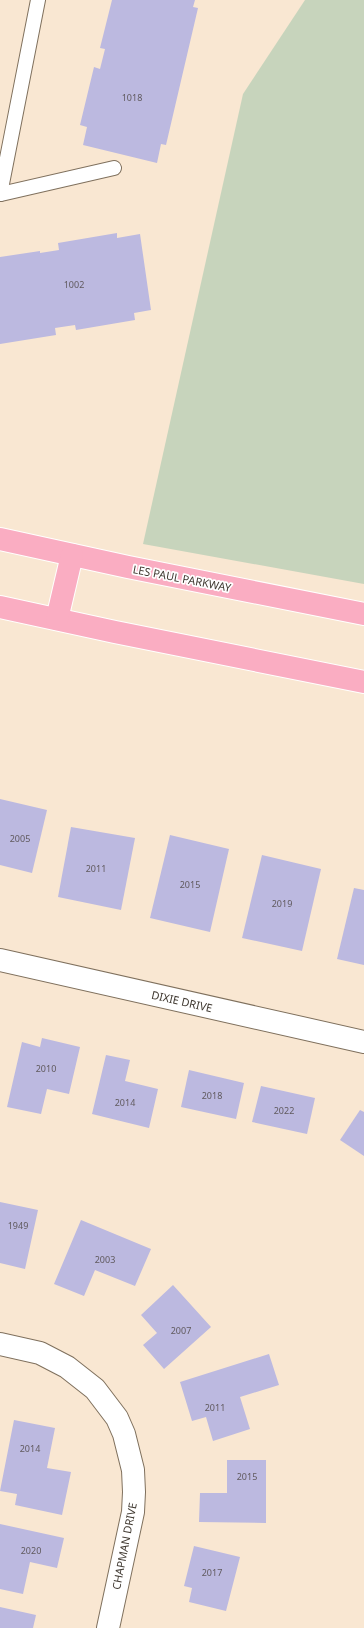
<svg xmlns="http://www.w3.org/2000/svg" width="364" height="1628" font-family="'Noto Sans',sans-serif">
<style>
.green{fill:#c7d4bc}
.building{fill:#bcb9e0}
.lines{fill:none;stroke-linecap:round;stroke-linejoin:round}
.lane-casing{stroke:#7f705d;stroke-width:16}
.street-casing{stroke:#7f705d;stroke-width:24}
.primary-casing{stroke:#fff;stroke-width:24}
.lane{stroke:#fff;stroke-width:14}
.street{stroke:#fff;stroke-width:22}
.primary{stroke:#faadc2;stroke-width:22}
.labels{text-anchor:middle;dominant-baseline:central;stroke-width:3.5;stroke-linejoin:round;paint-order:stroke}
.number-label{font-size:9px;fill:#605a5e}
.street-label{font-size:11px;fill:#413a32;stroke:#fff}
</style>
<rect width="100%" height="100%" fill="#f9e7d2"/>
<polygon class="green" points="305,0 364,0 364,584 143,544 243,94"/>
<g class="building">
<polygon points="112,0 195,0 193,7 198,8 166,145 161,144 157,163 83,145 87,127 80,125 94,67 100,69 105,49 100,48"/>
<polygon points="117,233 117,238 140,234 151,310 134,313 135,320 76,330 75,325 55,328 56,335 0,344 0,257 40,251 40,253 59,250 58,243"/>
<polygon points="0,799 47,810 32,873 0,865"/>
<polygon points="71,827 135,838 121,910 58,897"/>
<polygon points="170,835 229,849 210,932 150,918"/>
<polygon points="262,855 321,869 302,951 242,938"/>
<polygon points="354,888 364,890 364,965 337,959"/>
<polygon points="42,1038 80,1047 69,1094 47,1089 41,1114 7,1107 22,1042 40,1047"/>
<polygon points="106,1055 130,1060 125,1081 158,1089 149,1128 92,1114"/>
<polygon points="189,1070 244,1083 236,1119 181,1107"/>
<polygon points="261,1086 315,1098 307,1134 252,1122"/>
<polygon points="360,1110 364,1112 364,1156 340,1140"/>
<polygon points="0,1202 38,1210 25,1269 0,1263"/>
<polygon points="81,1220 151,1249 135,1286 95,1270 84,1296 54,1284"/>
<polygon points="173,1285 211,1327 164,1369 143,1345 157,1333 141,1315"/>
<polygon points="269,1354 279,1385 240,1397 250,1429 213,1441 206,1417 192,1421 180,1382"/>
<polygon points="14,1420 55,1428 47,1468 71,1472 62,1515 15,1505 17,1494 0,1491"/>
<polygon points="227,1460 266,1460 266,1523 199,1522 200,1493 227,1493"/>
<polygon points="0,1524 64,1538 57,1568 30,1562 23,1594 0,1589"/>
<polygon points="194,1546 240,1557 226,1611 189,1602 192,1588 184,1586"/>
<polygon points="0,1607 36,1615 33,1628 0,1628"/>
</g>
<g class="lines">
<defs>
<g id="lane">
<polyline points="0,194 38,0"/>
<polyline points="1,194 114,168"/>
</g>
<g id="street">
<polyline points="0,960 364,1042"/>
<polyline points="0,1344 40,1353 67,1367 95,1389 117,1418 124,1434 133,1470 134,1492 133,1512 108,1628"/>
</g>
<g id="primary">
<polyline points="0,539 128,567 364,614"/>
<polyline points="0,607 115,632 364,682"/>
<polyline points="57,619 72,555"/>
</g>
</defs>
<use href="#lane" class="lane-casing"/>
<use href="#street" class="street-casing"/>
<use href="#primary" class="primary-casing"/>
<use href="#lane" class="lane"/>
<use href="#street" class="street"/>
<use href="#primary" class="primary"/>
</g>
<g class="labels">
<g class="number-label">
<text x="132" y="97">1018</text>
<text x="74" y="284">1002</text>
<text x="20" y="838">2005</text>
<text x="96" y="868">2011</text>
<text x="190" y="884">2015</text>
<text x="282" y="903">2019</text>
<text x="46" y="1068">2010</text>
<text x="212" y="1095">2018</text>
<text x="125" y="1102">2014</text>
<text x="284" y="1110">2022</text>
<text x="18" y="1225">1949</text>
<text x="105" y="1259">2003</text>
<text x="181" y="1330">2007</text>
<text x="215" y="1407">2011</text>
<text x="30" y="1448">2014</text>
<text x="247" y="1476">2015</text>
<text x="31" y="1550">2020</text>
<text x="212" y="1572">2017</text>
</g>
<g class="street-label">
<text transform="translate(182 578) rotate(11)">LES PAUL PARKWAY</text>
<text transform="translate(182 1001) rotate(13)">DIXIE DRIVE</text>
<text transform="translate(124 1546) rotate(-79)">CHAPMAN DRIVE</text>
</g>
</g>
</svg>
